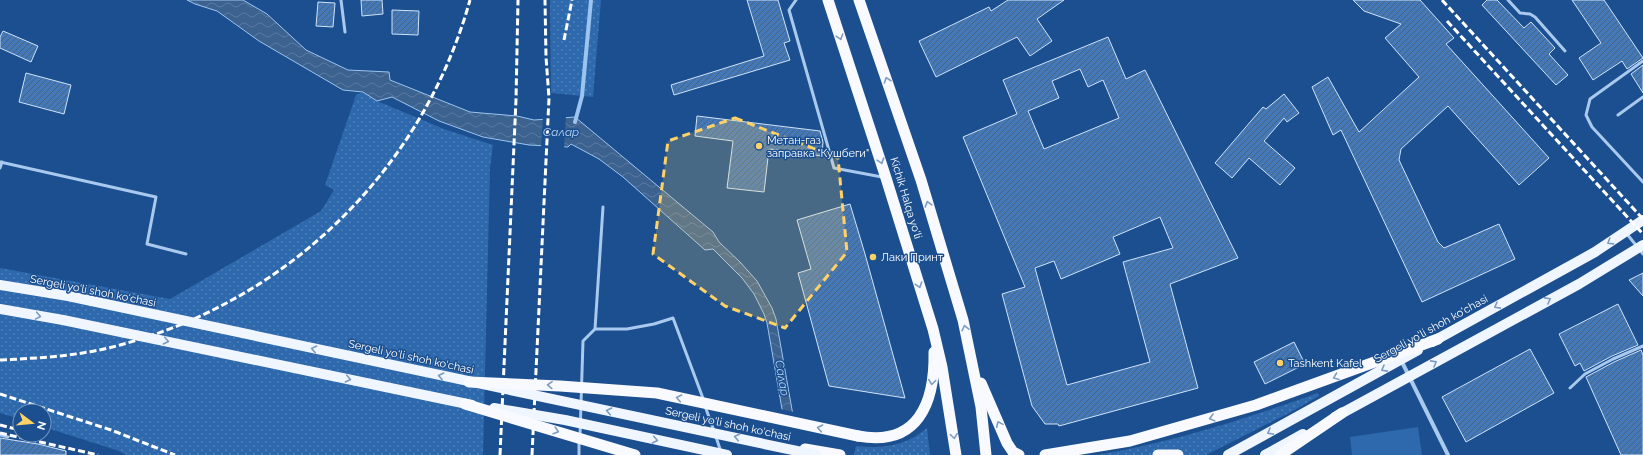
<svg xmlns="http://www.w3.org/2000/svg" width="1643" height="455" font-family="Raleway,sans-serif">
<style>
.grass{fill:url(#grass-dots)}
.green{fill:#2e69ad}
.water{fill:url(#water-waves);stroke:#9cc4f0}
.pier{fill:#1b4f8f}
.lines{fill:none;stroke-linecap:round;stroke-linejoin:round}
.stream{stroke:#9cc4f0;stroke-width:4}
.building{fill:url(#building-hatch);stroke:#cfe3fa;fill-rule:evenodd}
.service{stroke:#a9c9ee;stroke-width:3}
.minor{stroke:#a9c9ee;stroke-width:4}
.primary{stroke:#f0f6ff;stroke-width:10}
.trunk{stroke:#f8faff;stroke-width:11}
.rail{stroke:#fff;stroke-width:3;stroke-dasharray:7 3;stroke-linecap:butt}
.primary-bridge{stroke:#f0f6ff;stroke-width:10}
.trunk-bridge{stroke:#f8faff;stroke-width:11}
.oneway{stroke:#7e9cc1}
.oneway2{stroke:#7b9ac1}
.marked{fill:#ffd166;fill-opacity:0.2;stroke:#ffd166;stroke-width:3;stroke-dasharray:8 5;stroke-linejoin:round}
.poi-dot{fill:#ffd166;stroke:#1b4f8f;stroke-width:1.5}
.labels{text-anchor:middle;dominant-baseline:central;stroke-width:3;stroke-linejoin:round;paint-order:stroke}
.poi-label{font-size:11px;fill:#fff;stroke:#1b4f8f;text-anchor:start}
.street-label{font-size:11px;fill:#fff;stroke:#1b4f8f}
.water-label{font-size:12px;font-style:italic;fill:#b5d3f5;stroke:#1b4f8f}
</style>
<defs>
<pattern id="grass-dots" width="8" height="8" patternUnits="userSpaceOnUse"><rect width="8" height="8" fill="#2e69ad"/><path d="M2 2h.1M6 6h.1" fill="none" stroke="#4d80b9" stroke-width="1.8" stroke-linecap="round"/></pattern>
<pattern id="water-waves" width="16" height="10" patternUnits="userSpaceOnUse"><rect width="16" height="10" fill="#3c6290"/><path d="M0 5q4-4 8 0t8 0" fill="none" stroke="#597aa1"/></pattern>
<pattern id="building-hatch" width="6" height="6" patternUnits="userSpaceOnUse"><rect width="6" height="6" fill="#4478b7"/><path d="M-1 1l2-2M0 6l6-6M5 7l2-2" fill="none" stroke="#486282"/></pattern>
</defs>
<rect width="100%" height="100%" fill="#1b4f8f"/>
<g class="grass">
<polygon points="550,0 601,0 593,97 551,93"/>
<polygon points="363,92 377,101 444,129 493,145 490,168 483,455 127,455 116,450 44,427 44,411 20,411 20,419 0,413 0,268 170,299 321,211 334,190 325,185 356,95"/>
<path d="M1318,393L1319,396L1291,412L1206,455H1097C1173,442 1245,419 1318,393Z"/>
<path d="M927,428L930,455H854L856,446C882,449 906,446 927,428Z"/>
</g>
<polygon class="green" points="1418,427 1422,455 1352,455 1350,437"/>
<polygon class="water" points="187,0 243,0 267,14 306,50 348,70 389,72 390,80 470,112 517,116 534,120 575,117 713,232 719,242 740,262 757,281 772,308 776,319 800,455 790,455 767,323 764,314 754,294 742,278 713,249 705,250 623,177 599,159 571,144 568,147 529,145 483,137 439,121 392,97 377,101 363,92 343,90 259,41 217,11 195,4"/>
<g class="pier">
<polygon points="566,115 564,149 541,148 543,117"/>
<polygon points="780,409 794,412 802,455 788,455"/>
</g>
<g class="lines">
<polyline class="stream" points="575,122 582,96 591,0"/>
</g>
<g class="building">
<polygon points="361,0 382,0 383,14 362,16"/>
<polygon points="747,0 778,0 790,41 784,43 790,60 674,95 671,85 764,56"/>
<polygon points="1008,0 1064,0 1037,19 1052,41 1030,56 1017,37 936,77 919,41 989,7 991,11"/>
<polygon points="1353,0 1420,0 1454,38 1446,44 1549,158 1519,185 1448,106 1401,149 1399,160 1438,242 1444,248 1499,224 1515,259 1422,302 1341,130 1333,135 1312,87 1328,77 1359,132 1419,77 1385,38 1401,24 1364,11"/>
<polygon points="1487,0 1497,0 1524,28 1531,22 1555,48 1549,54 1568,75 1556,85 1482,5"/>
<polygon points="1572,0 1604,0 1643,58 1627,69 1622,61 1593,80 1579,58 1601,43"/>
<polygon points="318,2 335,3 333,27 316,26"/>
<polygon points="392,10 419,11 418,35 392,34"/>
<polygon points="3,31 38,46 31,62 0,48 0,37"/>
<path d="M1108,37L1126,79L1145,70L1238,258L1170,284L1198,388L1059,426L1058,424H1045L1032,406L1002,294L1025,287L963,137L1017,114L1003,80ZM1080,69L1088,87L1103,80L1119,118L1044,149L1028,111L1059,98L1052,81ZM1160,217L1173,248L1123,262L1150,362L1067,385L1035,268L1054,261L1061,279L1120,254L1113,237Z"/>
<polygon points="1643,65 1643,93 1631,74"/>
<polygon points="26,73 71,85 64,114 19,102"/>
<polygon points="1284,94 1299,113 1287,122 1284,118 1264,141 1295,168 1280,185 1249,158 1232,178 1215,163 1263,107 1266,109"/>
<polygon points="697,116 820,131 823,142 822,156 769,149 764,192 727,188 733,141 695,136"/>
<polygon points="850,204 865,254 905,398 829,386 798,273 811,269 797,220"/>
<polygon points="1643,273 1643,296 1629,280"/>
<polygon points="1618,304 1638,345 1612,356 1584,371 1580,363 1575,366 1559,334"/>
<polygon points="1294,342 1305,364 1265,384 1254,362"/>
<polygon points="1530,349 1554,393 1466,442 1442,397"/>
<polygon points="1641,350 1643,355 1643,455 1621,455 1586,377 1614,362"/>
<polygon points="0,438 38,444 66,451 66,455 0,455"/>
</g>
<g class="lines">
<g class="service">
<polyline points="341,0 345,32"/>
<polyline points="796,0 789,10 834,168 882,177"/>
<polyline points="1508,0 1520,13 1530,14 1535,17 1565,51"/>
<polyline points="1643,61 1590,99 1586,115 1592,127 1643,182"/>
<polyline points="1618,115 1643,97"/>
<polyline points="0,162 156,197 147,244 186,254"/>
<polyline points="0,168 2,162"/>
<polyline points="1627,234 1643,254"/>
<polyline points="595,329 627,329 654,324 673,318 704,401"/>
<polyline points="1570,388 1585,374 1613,359 1643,346"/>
<polyline points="705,406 714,431"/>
<polyline points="0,435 8,437"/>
<polyline points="580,435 583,341 595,329 603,207"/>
<polyline points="716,437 721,452"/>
<polyline points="579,455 579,441"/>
</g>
<polyline class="minor" points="1401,360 1448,455"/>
<g class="primary">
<polyline points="1432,342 1595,252 1643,220"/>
<polyline points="1335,417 1579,284 1643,245"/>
<polyline points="1228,455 1418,350"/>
<polyline points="1265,455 1303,434"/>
</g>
<g class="trunk">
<polyline points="828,0 886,178 933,329 942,367 956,455"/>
<polyline points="859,0 921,180 963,320 981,407 986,455"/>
<polyline points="981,383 1007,443 1013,452 1019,455"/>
<path d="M858,436C918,447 935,403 934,352"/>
<polyline points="805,449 840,455"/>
<polyline points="1045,455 1130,441 1256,405 1438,339"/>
<polyline points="1158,455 1178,455"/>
<polyline points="1280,455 1342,413"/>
</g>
<g class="rail">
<polyline points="1442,0 1643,219"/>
<polyline points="1447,21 1643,234"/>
<polyline points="564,40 572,0"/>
<path d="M0,360C40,358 81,356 120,345C289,300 423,169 470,0"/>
<polyline points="0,394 111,430 175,455"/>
<polyline points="0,425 20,430"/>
<polyline points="0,433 98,455"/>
<polyline points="500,455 516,100 518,0"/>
<polyline points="532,455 549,98 546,57 545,0"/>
</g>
<g class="primary-bridge">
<polyline points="0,285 68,296 816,455"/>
<polyline points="0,309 63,320 472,405"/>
<polyline points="494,408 565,420 727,455"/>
</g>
<g class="trunk-bridge">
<polyline points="469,382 560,386 657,393 858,436"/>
<polyline points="465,404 635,455"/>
</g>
</g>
<defs><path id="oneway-chevron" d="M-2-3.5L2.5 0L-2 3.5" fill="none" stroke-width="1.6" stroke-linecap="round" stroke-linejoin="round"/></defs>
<g class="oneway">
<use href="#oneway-chevron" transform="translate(840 37) rotate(72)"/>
<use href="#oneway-chevron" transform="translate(887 80) rotate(-109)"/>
<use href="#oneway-chevron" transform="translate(881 161) rotate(72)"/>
<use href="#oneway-chevron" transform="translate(928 204) rotate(-107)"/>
<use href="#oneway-chevron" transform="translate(919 285) rotate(73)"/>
<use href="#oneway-chevron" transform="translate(965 328) rotate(-103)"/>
<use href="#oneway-chevron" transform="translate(1336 377) rotate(159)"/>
<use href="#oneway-chevron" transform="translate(932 382) rotate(98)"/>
<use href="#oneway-chevron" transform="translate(550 385) rotate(-178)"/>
<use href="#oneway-chevron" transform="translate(679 398) rotate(-168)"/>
<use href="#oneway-chevron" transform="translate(1212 418) rotate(165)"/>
<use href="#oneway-chevron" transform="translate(999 424) rotate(-114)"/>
<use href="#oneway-chevron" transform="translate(820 428) rotate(-168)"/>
<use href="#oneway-chevron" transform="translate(556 431) rotate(17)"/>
<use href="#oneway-chevron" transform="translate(954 436) rotate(82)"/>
</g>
<g class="oneway2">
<use href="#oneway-chevron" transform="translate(1610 242) rotate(148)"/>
<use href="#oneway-chevron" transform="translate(1548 300) rotate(-29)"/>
<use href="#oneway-chevron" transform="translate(1497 306) rotate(151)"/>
<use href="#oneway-chevron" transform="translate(38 316) rotate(10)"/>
<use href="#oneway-chevron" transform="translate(166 341) rotate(12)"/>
<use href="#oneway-chevron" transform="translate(314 349) rotate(-168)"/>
<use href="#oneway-chevron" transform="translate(1434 363) rotate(-29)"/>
<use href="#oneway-chevron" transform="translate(1384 369) rotate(151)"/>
<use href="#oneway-chevron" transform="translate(441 376) rotate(-168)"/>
<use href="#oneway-chevron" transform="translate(348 379) rotate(12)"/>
<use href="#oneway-chevron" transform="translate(609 411) rotate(-168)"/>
<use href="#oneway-chevron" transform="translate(1270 432) rotate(151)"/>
<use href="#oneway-chevron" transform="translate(737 437) rotate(-168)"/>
<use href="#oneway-chevron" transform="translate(655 440) rotate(12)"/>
</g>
<path class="marked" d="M735,118L838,158L847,252L785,328L725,306L653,254L668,141Z"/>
<g class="poi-dot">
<circle cx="759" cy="146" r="4"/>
<circle cx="873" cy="257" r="4"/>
<circle cx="1280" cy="363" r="4"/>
</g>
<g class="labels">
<g class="poi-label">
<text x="767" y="140">Метан-газ<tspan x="767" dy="13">заправка "Кушбеги"</tspan></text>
<text x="881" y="257">Лаки Принт</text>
<text x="1288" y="363">Tashkent Kafel</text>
</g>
<g class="street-label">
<text transform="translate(906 198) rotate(73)">Kichik Halqa yo'li</text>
<text transform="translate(93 291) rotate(11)">Sergeli yo‘li shoh ko‘chasi</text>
<text transform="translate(1431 329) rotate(-29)">Sergeli yo‘li shoh ko‘chasi</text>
<text transform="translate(411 357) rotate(12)">Sergeli yo‘li shoh ko‘chasi</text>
<text transform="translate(728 424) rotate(12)">Sergeli yo‘li shoh ko‘chasi</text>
</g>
<g class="water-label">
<text x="561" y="132">Салар</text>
<text transform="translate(782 378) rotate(80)">Салар</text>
</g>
</g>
<g transform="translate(32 423) rotate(106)"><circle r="19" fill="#1b4f8f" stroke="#7695bc"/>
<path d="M0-3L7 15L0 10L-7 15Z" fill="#ffd166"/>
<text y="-6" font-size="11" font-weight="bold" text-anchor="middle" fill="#ffffff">N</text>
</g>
</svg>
